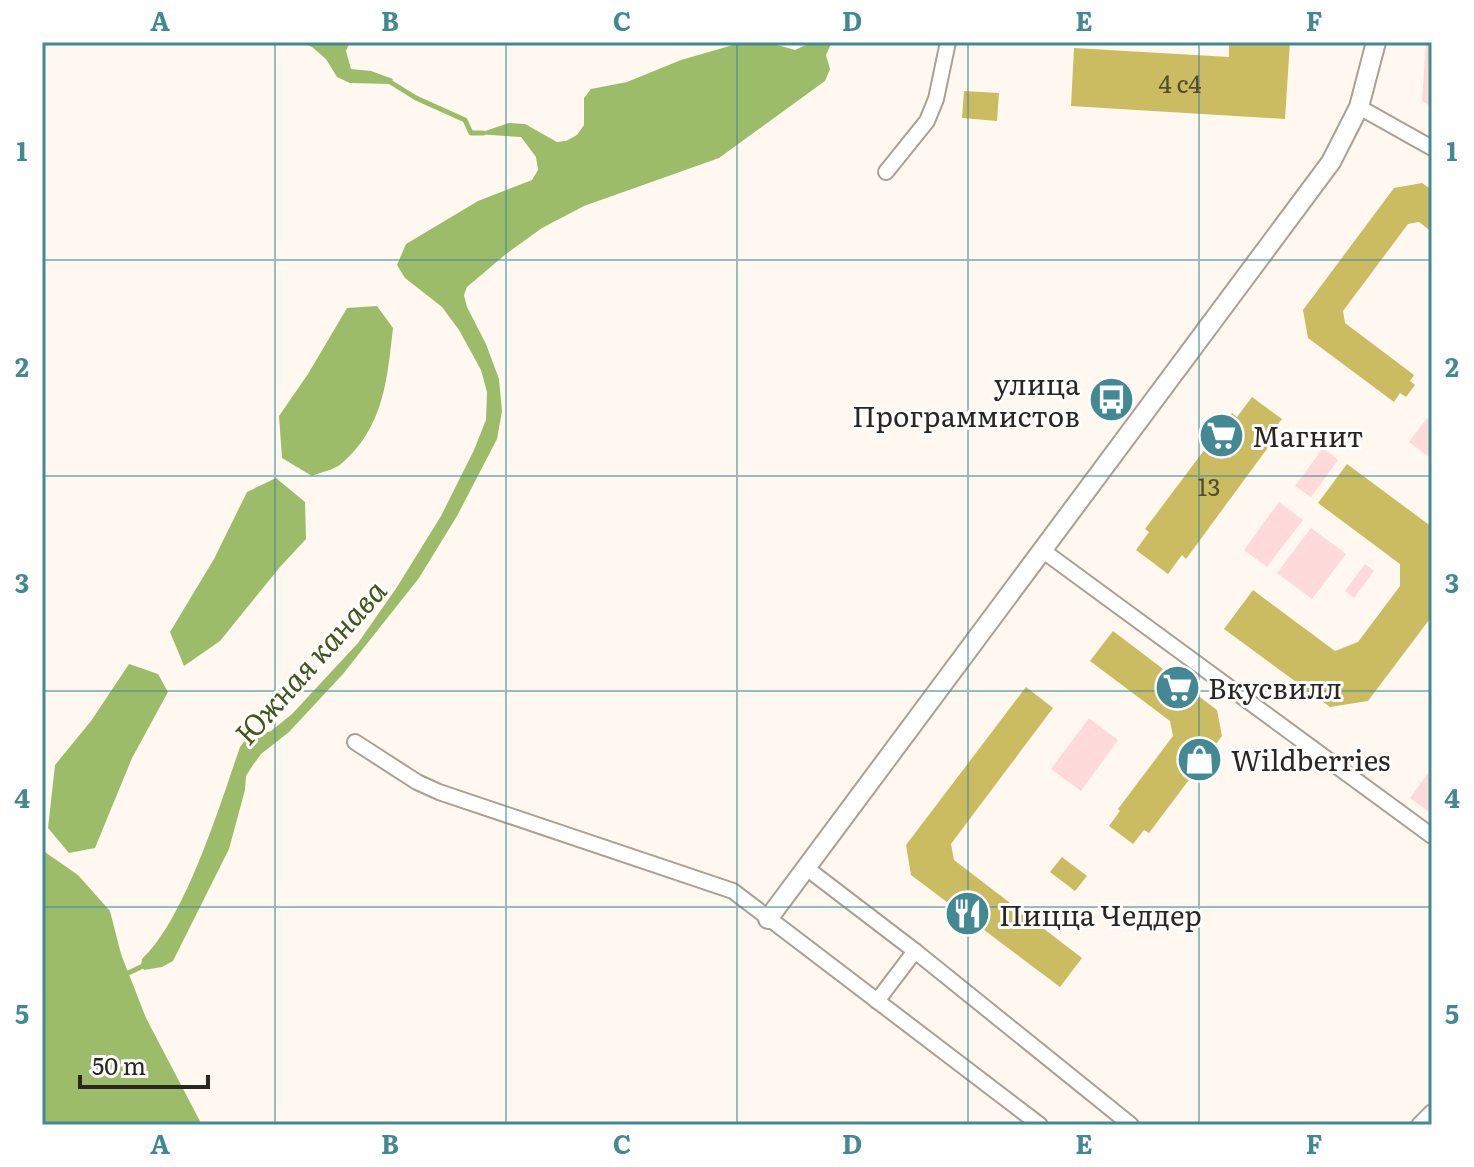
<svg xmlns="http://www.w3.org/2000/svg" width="1474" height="1167" font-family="Literata,serif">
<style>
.green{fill:#fedada}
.water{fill:#9cbc6a}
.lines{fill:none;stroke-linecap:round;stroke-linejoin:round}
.stream{stroke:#9cbc6a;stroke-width:5}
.building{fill:#ccbc61}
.minor-casing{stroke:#aaa094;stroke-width:18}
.tertiary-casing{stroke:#aaa094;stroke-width:22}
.minor{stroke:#fff;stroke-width:14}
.tertiary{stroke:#fff;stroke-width:18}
.grid{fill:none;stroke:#438993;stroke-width:2;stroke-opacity:0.55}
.labels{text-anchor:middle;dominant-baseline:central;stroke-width:6;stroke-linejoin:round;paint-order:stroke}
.number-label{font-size:24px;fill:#524c31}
.poi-label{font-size:28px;fill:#2a2621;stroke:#fff;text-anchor:start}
.water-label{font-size:30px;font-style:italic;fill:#42561c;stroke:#fff}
.neatline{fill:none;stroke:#438993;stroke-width:3}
.grid-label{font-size:26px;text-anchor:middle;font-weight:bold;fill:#438993}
</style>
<rect width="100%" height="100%" fill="#fef8f0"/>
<g class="green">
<polygon points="1426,42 1432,42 1432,107 1422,101"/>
<polygon points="1427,418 1432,422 1432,459 1409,442"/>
<polygon points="1323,448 1338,460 1311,497 1295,486"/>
<polygon points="1279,502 1303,520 1267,567 1244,550"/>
<polygon points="1311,528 1346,554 1312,599 1277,573"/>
<polygon points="1365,564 1374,571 1354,598 1345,591"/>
<polygon points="1089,718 1118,740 1081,791 1051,769"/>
<polygon points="1432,768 1432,814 1410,798"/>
</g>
<g class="water">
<polygon points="300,42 350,42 346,51 351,69 371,71 393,79 390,84 350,83 337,77 326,59 312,47"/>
<path d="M812,42H832L826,55L830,69L825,81L719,158L584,206L542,228L506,254L467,287L464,295L467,307L486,344L499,379L502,411L497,439L457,516L419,578L343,674L289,732L261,754L253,765L246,776L245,790L229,849L173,961L162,967L144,970L141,965L142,959C185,919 220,805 240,747L246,739L271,731L292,714L358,643L397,587L441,516L474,450L486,420L487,392L481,370L459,330L442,307L405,278L397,265L406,244L478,201L532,180L538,170L536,157L521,137L476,134L509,123L525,124L557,142L566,141L577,135L584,125V98L591,89L627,82L681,60L740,43L774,44L795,50Z"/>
<path d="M377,306L393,328C387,380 384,427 341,464C334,470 321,472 312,476L282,458L279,416L308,374L347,308Z"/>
<polygon points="276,478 305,502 306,539 280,567 220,641 184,666 170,632 214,559 247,492"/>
<polygon points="129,664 158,674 168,692 132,758 95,848 69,853 48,828 55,765 91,721"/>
<polygon points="42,850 78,875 110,911 121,954 146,1018 202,1125 42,1125"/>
</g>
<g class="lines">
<g class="stream">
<polyline points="387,80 416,98 465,120 471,133 483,133"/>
<polyline points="122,976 145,965"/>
</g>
</g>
<g class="building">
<polygon points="1229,42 1290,42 1285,119 1071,106 1074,48 1229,57"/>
<polygon points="964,91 999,93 997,121 962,118"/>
<polygon points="1422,183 1432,190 1432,232 1419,222 1408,224 1343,311 1345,323 1414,375 1410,381 1415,385 1406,397 1400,393 1394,402 1308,338 1303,310 1394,188"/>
<polygon points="1252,397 1282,419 1268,438 1272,442 1186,559 1182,555 1168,574 1136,550 1149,532 1145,529 1232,413 1237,417"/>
<polygon points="1347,464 1432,527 1432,616 1368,701 1330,707 1224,629 1253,590 1335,651 1358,642 1400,586 1400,564 1318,503"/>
<polygon points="1113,631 1217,710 1222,736 1149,833 1144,830 1133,844 1109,826 1120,811 1118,809 1173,736 1170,721 1090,661"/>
<polygon points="1026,687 1053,708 951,844 954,860 1082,958 1060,987 911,875 906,845"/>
<polygon points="1062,857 1087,876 1075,891 1050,872"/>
</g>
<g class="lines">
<defs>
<g id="minor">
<polyline points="1359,107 1432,148"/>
<polyline points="886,172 927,121 936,99 948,42"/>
<polyline points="1042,550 1432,836"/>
<polyline points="355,742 417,782 439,792 733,891 1040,1125"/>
<polyline points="805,867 915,951 1131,1125"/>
<polyline points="877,1001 915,951"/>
<polyline points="1419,1125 1432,1112"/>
</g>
<polyline id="tertiary" points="768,919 1331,162 1359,107 1376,42"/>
</defs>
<use href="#minor" class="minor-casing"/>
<use href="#tertiary" class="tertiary-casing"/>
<use href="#minor" class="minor"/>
<use href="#tertiary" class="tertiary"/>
</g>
<path class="grid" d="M275,42V1125M506,42V1125M737,42V1125M968,42V1125M1199,42V1125M42,260H1432M42,476H1432M42,691H1432M42,907H1432"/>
<defs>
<symbol id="bus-disc" viewBox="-11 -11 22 22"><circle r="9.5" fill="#438993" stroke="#fff"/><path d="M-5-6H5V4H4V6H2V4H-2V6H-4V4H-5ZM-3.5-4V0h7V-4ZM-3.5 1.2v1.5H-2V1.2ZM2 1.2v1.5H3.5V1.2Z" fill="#fff"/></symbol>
<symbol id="supermarket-disc" viewBox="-11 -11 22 22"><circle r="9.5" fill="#438993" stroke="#fff"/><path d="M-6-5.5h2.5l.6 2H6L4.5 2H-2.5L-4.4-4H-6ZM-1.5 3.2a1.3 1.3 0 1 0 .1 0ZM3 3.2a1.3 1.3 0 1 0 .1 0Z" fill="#fff"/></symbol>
<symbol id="shop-disc" viewBox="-11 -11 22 22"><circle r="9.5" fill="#438993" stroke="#fff"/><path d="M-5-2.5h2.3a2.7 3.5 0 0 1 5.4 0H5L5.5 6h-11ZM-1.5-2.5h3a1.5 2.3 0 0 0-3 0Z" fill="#fff"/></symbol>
<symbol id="restaurant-disc" viewBox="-11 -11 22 22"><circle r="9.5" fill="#438993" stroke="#fff"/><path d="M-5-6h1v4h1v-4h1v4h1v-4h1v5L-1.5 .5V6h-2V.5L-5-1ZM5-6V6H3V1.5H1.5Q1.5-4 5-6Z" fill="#fff"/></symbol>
</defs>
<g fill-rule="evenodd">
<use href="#bus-disc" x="1086" y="374" width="51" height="51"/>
<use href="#supermarket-disc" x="1196" y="410" width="51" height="51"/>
<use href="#supermarket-disc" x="1152" y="662" width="51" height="51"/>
<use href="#shop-disc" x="1174" y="734" width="51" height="51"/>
<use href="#restaurant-disc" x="942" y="888" width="51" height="51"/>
</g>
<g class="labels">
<g class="number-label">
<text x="1180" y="82">4 с4</text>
<text x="1209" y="485">13</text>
</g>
<g class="poi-label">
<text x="1080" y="383" text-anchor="end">улица<tspan x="1080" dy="32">Программистов</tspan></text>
<text x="1252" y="435">Магнит</text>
<text x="1208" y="687">Вкусвилл</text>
<text x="1231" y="759">Wildberries</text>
<text x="999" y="914">Пицца Чеддер</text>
</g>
<g class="water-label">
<text transform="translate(309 661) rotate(-48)">Южная канава</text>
</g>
</g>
<rect width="1474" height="1167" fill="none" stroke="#ffffff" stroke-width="88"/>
<path d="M80 1075v12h128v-12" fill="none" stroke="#2a2621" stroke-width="4"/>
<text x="92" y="1075" font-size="24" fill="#2a2621" stroke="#ffffff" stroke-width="6" paint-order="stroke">50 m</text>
<rect x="44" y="44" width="1386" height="1079" class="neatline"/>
<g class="grid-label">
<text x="160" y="31">A</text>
<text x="390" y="31">B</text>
<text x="622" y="31">C</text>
<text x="852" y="31">D</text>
<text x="1084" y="31">E</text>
<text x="1314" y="31">F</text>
<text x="22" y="161">1</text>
<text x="1452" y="161">1</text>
<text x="22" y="377">2</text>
<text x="1452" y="377">2</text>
<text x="22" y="593">3</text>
<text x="1452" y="593">3</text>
<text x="22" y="808">4</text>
<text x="1452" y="808">4</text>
<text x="22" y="1024">5</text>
<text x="1452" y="1024">5</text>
<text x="160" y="1154">A</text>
<text x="390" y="1154">B</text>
<text x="622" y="1154">C</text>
<text x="852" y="1154">D</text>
<text x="1084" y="1154">E</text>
<text x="1314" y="1154">F</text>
</g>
</svg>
